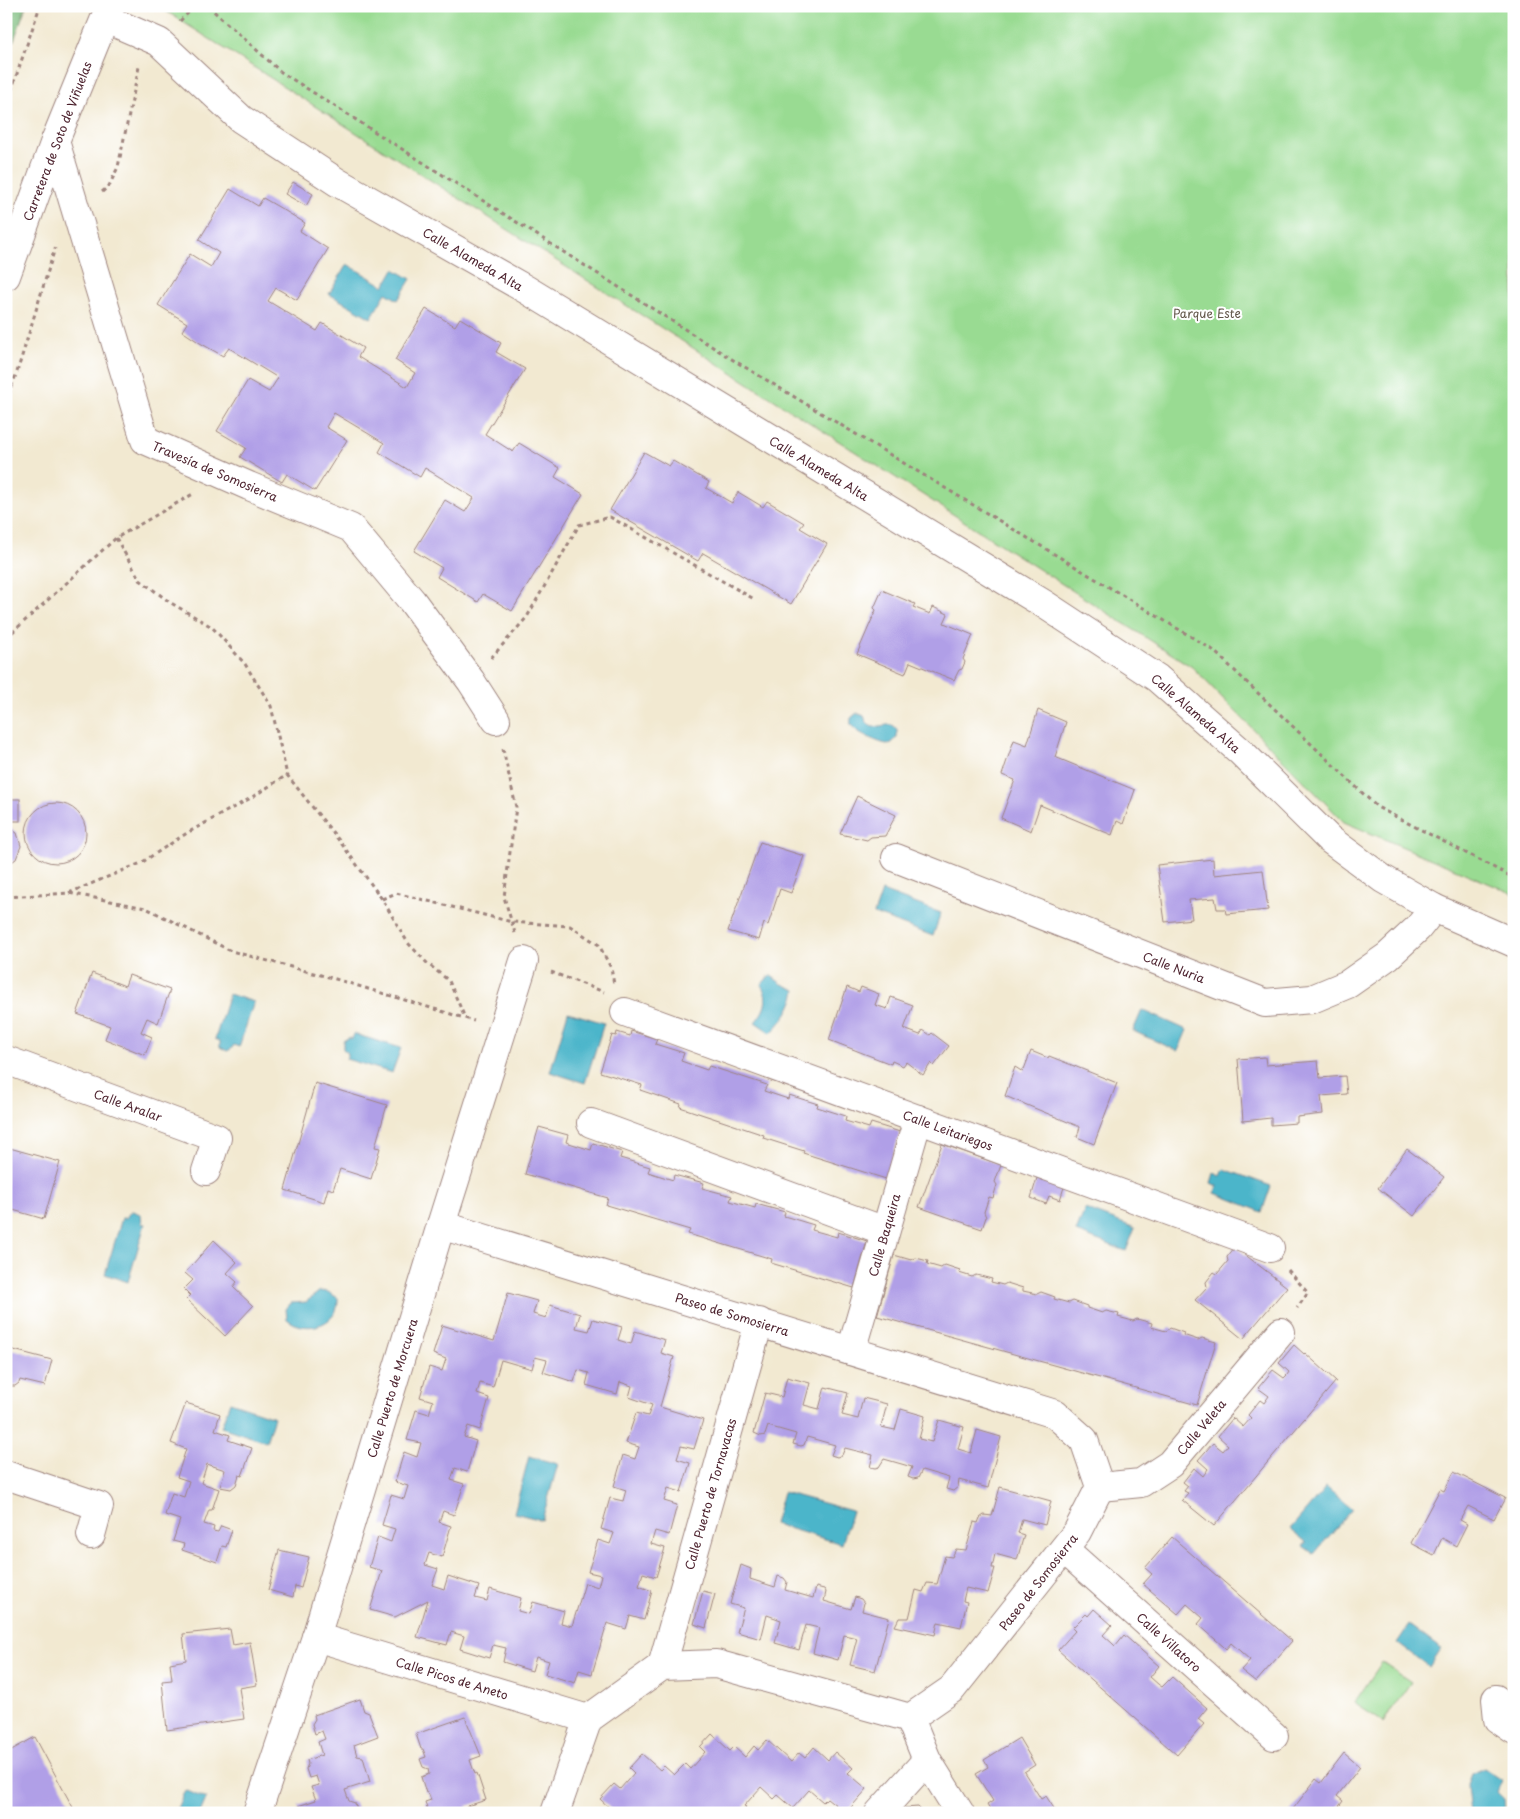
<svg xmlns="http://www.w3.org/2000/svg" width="1520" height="1819" font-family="'Playpen Sans',sans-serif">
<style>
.green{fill:#99db92;stroke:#727d5e}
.forest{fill:#7abb7c;stroke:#626d54}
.water{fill:#4cb5ca;stroke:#4b6a7a}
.building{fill:#b09fe7;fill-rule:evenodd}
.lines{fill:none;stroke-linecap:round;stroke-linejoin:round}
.minor-casing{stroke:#9e847e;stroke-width:30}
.path{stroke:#9e847e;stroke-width:3;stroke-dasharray:4 4;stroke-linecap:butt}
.minor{stroke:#fff;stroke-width:28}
.labels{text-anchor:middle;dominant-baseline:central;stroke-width:4;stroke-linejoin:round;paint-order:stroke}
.street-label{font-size:12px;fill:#4a1f2b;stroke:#fff}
.park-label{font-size:12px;fill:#62574a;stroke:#fff}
</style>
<rect width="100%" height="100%" fill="#fff"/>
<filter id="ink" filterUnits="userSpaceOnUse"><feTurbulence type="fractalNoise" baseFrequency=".02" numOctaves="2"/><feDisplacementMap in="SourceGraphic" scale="10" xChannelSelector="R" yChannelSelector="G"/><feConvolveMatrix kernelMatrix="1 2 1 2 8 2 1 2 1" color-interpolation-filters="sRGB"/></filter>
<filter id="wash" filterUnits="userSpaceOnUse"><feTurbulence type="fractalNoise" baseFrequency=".0096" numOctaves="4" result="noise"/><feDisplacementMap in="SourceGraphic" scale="20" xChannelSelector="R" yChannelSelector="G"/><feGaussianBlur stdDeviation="1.12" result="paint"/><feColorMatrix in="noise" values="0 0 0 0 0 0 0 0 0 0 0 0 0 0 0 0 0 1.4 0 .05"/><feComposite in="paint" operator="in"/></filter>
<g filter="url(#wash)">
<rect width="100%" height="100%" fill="#f2e9d1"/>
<g class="green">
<polygon points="158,6 1514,6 1514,894 1344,822 1192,667"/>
<polygon points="1382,1662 1411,1682 1383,1722 1354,1703"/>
</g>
<polygon class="forest" points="6,6 26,6 6,63"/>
<g class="water">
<polygon points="347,264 384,286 394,269 411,279 398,300 386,293 371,318 329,294"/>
<path d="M857,713L864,716L866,721L872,727C883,727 899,718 897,737C895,740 892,744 888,744C880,744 856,732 852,726C850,723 851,722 851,718Z"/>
<polygon points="882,891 941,913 933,936 874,914"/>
<path d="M770,975L782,984L796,990C793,1007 783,1021 771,1033L755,1022C765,1011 770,998 761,985Z"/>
<polygon points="229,994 254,1002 239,1047 234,1045 231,1049 227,1051 220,1047 220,1041 215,1039"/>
<polygon points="1142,1010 1187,1030 1178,1051 1133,1031"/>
<polygon points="568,1012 604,1023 585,1083 550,1072"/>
<polygon points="354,1034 401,1048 392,1073 346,1059 348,1053 343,1049 343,1041 348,1038 352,1039"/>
<polygon points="1224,1169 1271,1186 1262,1212 1215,1193 1217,1186 1211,1183 1214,1173 1221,1176"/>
<polygon points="1085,1209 1135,1228 1126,1251 1076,1232"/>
<polygon points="132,1211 136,1212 141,1215 142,1224 145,1224 128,1282 105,1274 122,1218 126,1218 130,1212"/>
<path d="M320,1291L328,1292L338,1298C340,1325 306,1335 287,1319L286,1309L291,1303L306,1302Z"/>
<polygon points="230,1402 274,1417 266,1442 221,1427"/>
<polygon points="529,1456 558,1464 542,1520 514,1513"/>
<polygon points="1326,1487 1352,1509 1314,1554 1303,1546 1306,1542 1290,1529"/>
<polygon points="783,1492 852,1511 842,1544 774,1524"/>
<polygon points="1409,1625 1441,1649 1429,1667 1397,1643"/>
<polygon points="1484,1768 1502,1780 1497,1792 1504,1799 1505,1813 1470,1813 1467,1787 1472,1774"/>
<polygon points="185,1790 206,1799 200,1813 175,1813"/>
</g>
<g id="blocks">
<g class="building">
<polygon points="293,182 313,194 306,206 285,194"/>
<polygon points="230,189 258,206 263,198 282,209 305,223 300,231 328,249 297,300 276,288 268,301 317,331 322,323 363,348 358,357 407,387 415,373 395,360 426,309 455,326 460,318 501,343 496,352 525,369 485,434 513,452 519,443 560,468 555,477 583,494 512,611 483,594 478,602 437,577 442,568 414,551 445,500 465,512 474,498 425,468 420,477 379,452 384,443 334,413 326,427 347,440 315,491 287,474 282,482 240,457 246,448 217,431 248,380 269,392 278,378 229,348 223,356 200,343 182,331 187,323 158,305 190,254 211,267 219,253 199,240"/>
<polygon points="644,452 669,466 673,461 709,482 706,488 732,503 738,492 763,507 767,501 804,523 800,528 827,544 791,604 703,553 698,561 610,510"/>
<polygon points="882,590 915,604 913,607 930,614 933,607 948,614 944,623 973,635 963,659 965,662 962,669 959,670 954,680 910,662 905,674 857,654 876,610 874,608"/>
<polygon points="1038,710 1066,722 1055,757 1135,790 1123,824 1117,821 1112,835 1040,805 1031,831 1001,818 1015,780 1002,775 1014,740 1027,745"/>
<polygon points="857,796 896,815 885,836 871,837 867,840 840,834"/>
<rect x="6" y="799" width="14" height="22"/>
<circle cx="56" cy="833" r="30"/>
<polygon points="6,825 17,833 21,846 16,859 6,866"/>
<polygon points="760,842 804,856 791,893 780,889 768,925 764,923 759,940 728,931"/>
<polygon points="1213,859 1214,875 1263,870 1268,910 1226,914 1225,909 1217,909 1215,898 1189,900 1192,919 1165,922 1157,865"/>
<polygon points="92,973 125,986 129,975 170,990 158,1023 147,1018 141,1032 152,1037 145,1055 105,1039 110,1026 77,1014"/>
<polygon points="847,987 859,992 861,987 879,994 875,1005 887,1009 891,997 913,1005 904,1029 920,1035 923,1030 930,1035 932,1033 949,1046 934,1066 931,1063 923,1075 906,1062 903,1066 892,1061 891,1064 829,1040"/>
<polygon points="631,1031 657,1039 655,1044 684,1053 681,1061 707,1070 709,1066 767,1085 764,1091 788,1099 789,1095 818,1104 817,1107 846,1116 845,1121 869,1128 871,1123 900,1132 886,1179 803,1153 804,1151 763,1138 764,1135 680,1107 681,1104 640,1090 642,1085 600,1072 612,1035 616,1036 617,1032 630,1036"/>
<polygon points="1031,1051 1048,1058 1049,1056 1117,1083 1094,1144 1077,1137 1080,1127 1005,1096 1015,1067 1023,1072"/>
<polygon points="1265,1057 1266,1065 1318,1061 1320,1078 1345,1076 1347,1094 1321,1096 1323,1114 1297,1117 1297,1123 1271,1125 1271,1118 1243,1121 1238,1059"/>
<polygon points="315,1083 387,1105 375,1147 380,1148 371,1179 340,1169 333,1190 328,1188 324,1202 285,1190"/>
<polygon points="539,1127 568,1135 566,1142 591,1150 593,1143 622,1152 620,1158 650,1167 648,1172 673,1180 674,1175 704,1183 702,1188 732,1196 730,1201 755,1208 756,1204 785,1212 784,1216 814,1225 812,1230 837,1237 838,1232 867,1241 854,1288 771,1263 772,1259 688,1234 690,1230 606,1205 608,1198 525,1174"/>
<polygon points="942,1144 1001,1165 995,1182 997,1185 993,1198 989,1197 984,1212 986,1217 982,1229 919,1207"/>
<polygon points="6,1147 60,1162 44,1219 6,1208"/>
<polygon points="1407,1149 1444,1177 1414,1216 1378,1188"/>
<polygon points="1037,1178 1064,1187 1060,1200 1049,1196 1046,1204 1031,1198"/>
<polygon points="214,1240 237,1262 227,1273 237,1282 233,1287 253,1306 225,1336 186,1299 190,1295 184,1289 193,1280 185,1273"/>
<polygon points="1235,1247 1287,1287 1243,1339 1195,1300 1207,1287 1206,1282 1214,1272 1217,1274 1228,1261 1227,1257"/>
<polygon points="894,1255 911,1260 916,1258 928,1261 927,1264 941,1268 945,1265 960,1270 959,1273 972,1277 976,1275 992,1279 991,1282 1003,1285 1007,1283 1023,1288 1023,1291 1037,1294 1041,1292 1055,1297 1054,1299 1069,1303 1073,1301 1087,1306 1087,1308 1102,1313 1106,1311 1119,1314 1118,1317 1133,1321 1137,1319 1152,1323 1151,1327 1166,1331 1170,1328 1184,1333 1183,1335 1198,1340 1202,1338 1216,1342 1197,1405 877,1316"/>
<path d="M508,1293L537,1301L533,1314L546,1318L550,1305L580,1314L576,1328L589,1331L593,1319L622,1327L618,1340L631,1344L635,1331L665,1340L661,1353L674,1357L660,1407L703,1420L694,1449L681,1446L677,1459L690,1463L681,1492L668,1488L664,1501L677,1505L669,1535L655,1531L651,1544L665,1548L656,1577L643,1573L639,1586L652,1591L644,1620L630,1616L626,1629L607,1623L592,1674L579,1670L575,1683L545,1674L549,1661L536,1657L532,1671L503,1662L506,1648L493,1645L489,1658L460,1649L464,1636L451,1632L447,1645L417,1637L428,1600L395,1617L370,1610L382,1571L369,1567L378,1537L391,1542L395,1529L382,1525L391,1495L404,1499L408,1486L395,1482L404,1452L417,1457L421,1443L407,1440L416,1410L429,1414L433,1401L420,1397L429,1367L442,1371L446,1359L433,1354L442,1325L494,1341ZM535,1357L547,1360L543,1372L574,1382L578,1370L589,1373L586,1385L617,1394L620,1382L632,1386L629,1397L652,1405L648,1416L636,1413L626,1443L639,1447L635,1459L623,1455L614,1486L626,1490L623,1501L610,1498L601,1529L614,1533L610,1544L598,1540L588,1572L601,1575L598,1587L585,1583L572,1626L561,1623L564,1611L533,1602L529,1614L518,1611L521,1598L490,1589L487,1601L475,1598L479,1586L448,1576L444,1589L432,1585L438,1569L425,1565L429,1553L442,1557L451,1526L439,1522L443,1511L454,1515L464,1484L451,1480L455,1468L467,1472L476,1441L464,1437L468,1426L480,1430L489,1398L477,1394L480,1383L493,1387L501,1360L532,1369Z"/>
<polygon points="1294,1345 1304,1354 1305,1353 1336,1381 1214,1526 1182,1500 1188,1493 1184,1491 1188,1486 1183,1482 1194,1468 1203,1476 1208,1469 1198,1460 1213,1443 1223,1451 1228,1445 1218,1436 1233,1418 1243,1427 1251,1418 1248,1415 1260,1400 1264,1403 1269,1396 1258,1388 1273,1370 1284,1378 1287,1375 1289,1372 1279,1363"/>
<polygon points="6,1348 52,1360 45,1386 20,1380 19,1383 15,1386 6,1386"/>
<polygon points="787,1377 810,1383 804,1405 819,1409 825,1387 848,1393 842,1415 858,1419 863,1398 887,1404 881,1427 895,1430 901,1409 925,1416 919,1439 932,1442 939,1420 964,1427 958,1449 971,1453 977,1430 1001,1437 988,1488 959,1480 958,1487 953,1491 946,1489 949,1478 922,1470 918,1478 913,1479 908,1477 912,1467 884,1459 879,1467 875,1468 870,1467 873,1455 845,1448 842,1455 837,1457 831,1455 835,1445 807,1437 804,1445 801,1446 793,1444 796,1434 768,1426 765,1435 761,1436 754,1433 765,1393 782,1397"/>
<polygon points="186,1403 220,1414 215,1430 230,1435 228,1440 252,1448 242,1476 239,1475 236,1485 231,1489 220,1487 225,1470 207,1464 201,1483 219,1489 212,1510 209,1510 204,1524 214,1527 213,1531 218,1532 221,1526 232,1530 226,1547 222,1546 217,1562 182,1550 184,1544 173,1541 180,1520 165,1515 172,1493 184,1497 189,1481 177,1477 186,1449 171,1443"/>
<polygon points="1454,1472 1505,1498 1494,1519 1468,1506 1460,1520 1467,1524 1456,1546 1442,1538 1434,1555 1411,1543 1440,1489 1444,1491"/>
<polygon points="1000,1487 1051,1501 1045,1525 1022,1519 1018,1533 1024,1535 1017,1560 995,1554 992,1568 995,1568 988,1593 966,1588 963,1601 967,1602 961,1627 938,1622 935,1635 895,1626 899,1618 909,1618 916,1590 923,1592 927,1583 937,1584 945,1556 952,1557 956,1549 966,1550 974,1522 978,1523 980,1518 984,1515 992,1516"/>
<polygon points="1172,1537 1292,1641 1256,1682 1241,1670 1250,1660 1231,1643 1226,1649 1224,1647 1198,1624 1203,1618 1187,1604 1178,1614 1143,1584 1152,1574 1145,1568"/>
<polygon points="279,1550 309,1557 301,1588 295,1586 293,1597 268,1590"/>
<polygon points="741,1565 751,1569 750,1579 775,1587 778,1576 784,1578 787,1582 785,1590 813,1598 816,1587 824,1589 826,1592 824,1601 851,1609 855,1597 861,1599 864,1603 862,1611 889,1618 875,1671 850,1665 857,1638 844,1635 838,1660 813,1653 819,1628 806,1625 799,1650 775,1643 781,1620 767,1615 761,1639 737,1632 744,1608 730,1604"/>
<polygon points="703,1591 715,1594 706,1628 694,1624"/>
<polygon points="1094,1609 1112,1625 1103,1635 1112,1643 1115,1646 1124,1635 1159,1666 1150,1677 1159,1685 1162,1687 1172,1677 1207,1708 1198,1719 1204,1724 1177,1755 1058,1650 1075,1631 1072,1628 1086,1614 1088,1616"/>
<polygon points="230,1629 233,1645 250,1642 257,1685 239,1688 244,1719 167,1730 162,1681 172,1680 170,1663 186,1660 183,1634"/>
<polygon points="360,1699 364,1711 369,1713 378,1736 354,1745 357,1756 363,1757 370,1782 345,1790 349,1801 355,1803 358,1813 298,1813 300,1809 298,1806 316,1800 311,1787 319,1785 316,1776 309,1778 306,1769 308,1764 307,1760 322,1755 318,1742 325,1739 322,1731 315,1734 312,1724 315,1719 314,1715"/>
<polygon points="465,1717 481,1756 470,1760 475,1774 477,1773 486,1800 467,1806 469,1813 433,1813 428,1810 425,1802 431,1800 428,1792 426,1793 421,1777 429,1774 428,1769 423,1767 420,1759 426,1757 423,1749 421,1749 416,1734"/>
<polygon points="712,1734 730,1751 734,1747 745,1757 754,1746 758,1750 767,1740 791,1762 799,1753 805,1758 814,1747 828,1760 835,1752 853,1768 848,1773 867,1789 846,1813 827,1798 823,1802 809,1790 793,1808 778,1795 774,1799 761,1787 744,1806 746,1807 741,1813 699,1813 695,1809 691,1813 615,1813 600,1799 614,1784 620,1789 634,1773 629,1768 642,1754 660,1770 664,1766 674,1775 685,1764 690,1769 705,1752 700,1747"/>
<polygon points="35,1737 65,1793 76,1813 6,1813 6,1753"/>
<polygon points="1019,1738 1035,1765 1024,1772 1041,1799 1046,1796 1057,1813 992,1813 987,1805 993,1801 976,1774 988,1767 984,1760"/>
<polygon points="1344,1753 1360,1767 1337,1796 1343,1801 1334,1813 1290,1813 1316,1779 1321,1783"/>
<polygon points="918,1807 924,1813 901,1813 905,1808"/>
</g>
</g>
</g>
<g filter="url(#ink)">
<use href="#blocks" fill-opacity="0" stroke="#9e847e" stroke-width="1"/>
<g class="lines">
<defs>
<g id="minor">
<polyline points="106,19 159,42 241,119 337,182 527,290 1044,604 1157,678 1241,752 1329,839 1383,879 1434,908 1514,943"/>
<polyline points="55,141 145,440 249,486 351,528 412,601 471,681 496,720"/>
<polyline points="6,276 55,141 110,6"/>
<polyline points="896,858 1265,1003 1312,999 1348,984 1388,956 1418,928 1434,908"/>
<polyline points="625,1012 1270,1248"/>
<polyline points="6,1060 217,1138 206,1171"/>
<polyline points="591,1123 885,1231"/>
<polyline points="441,1225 1055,1414 1084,1440 1100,1487 1077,1532 952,1689 910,1718 716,1664 662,1666 588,1719 555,1813"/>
<polyline points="851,1351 918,1119"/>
<polyline points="6,1475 99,1506 91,1535"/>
<polyline points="1100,1487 1141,1483 1170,1464 1281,1332"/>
<polyline points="1064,1549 1274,1736"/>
<polyline points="316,1637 588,1719"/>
<polyline points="662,1666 759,1322"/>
<polyline points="1496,1699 1498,1719 1514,1730"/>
<polyline points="910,1718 927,1760 960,1813"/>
<polyline points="257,1813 316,1637 441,1225 524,961"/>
<polyline points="879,1813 927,1760"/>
</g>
</defs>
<use href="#minor" class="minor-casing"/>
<g class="path">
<polyline points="208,6 281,72 730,358 1213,650 1377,807 1514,878"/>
<polyline points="180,21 195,6"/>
<polyline points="6,106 40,6"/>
<polyline points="102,192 109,186 118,167 139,67"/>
<polyline points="6,402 18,369 55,248"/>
<polyline points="116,538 140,580 171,603 212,627 245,664 271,706 287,775 341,843 382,899 408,943 427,963 449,981 465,1018"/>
<polyline points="6,638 116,538 193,494"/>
<polyline points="491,658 527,617 579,525 610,517 754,599"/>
<polyline points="503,749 516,807 504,897 515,933"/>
<polyline points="69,893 141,863 187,833 249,799 287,775"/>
<polyline points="6,897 69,893 146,908 231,951 332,978 474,1021"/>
<polyline points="382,899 396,893 512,922 570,926 599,945 611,968 614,984"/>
<polyline points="551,972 604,992"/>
<polyline points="1288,1270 1308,1293 1297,1308"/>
</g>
<use href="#minor" class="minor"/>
</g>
</g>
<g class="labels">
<g class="street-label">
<text transform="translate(57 141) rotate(-69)">Carretera de Soto de Viñuelas</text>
<text transform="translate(473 259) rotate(30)">Calle Alameda Alta</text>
<text transform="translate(819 468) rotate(31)">Calle Alameda Alta</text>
<text transform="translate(215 471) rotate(23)">Travesía de Somosierra</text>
<text transform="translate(1196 713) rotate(41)">Calle Alameda Alta</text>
<text transform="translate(1174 967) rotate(21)">Calle Nuria</text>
<text transform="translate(128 1105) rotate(20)">Calle Aralar</text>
<text transform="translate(948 1130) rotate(20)">Calle Leitariegos</text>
<text transform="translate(884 1235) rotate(-74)">Calle Baqueira</text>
<text transform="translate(732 1314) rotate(17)">Paseo de Somosierra</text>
<text transform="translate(392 1388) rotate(-73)">Calle Puerto de Morcuera</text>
<text transform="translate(1201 1427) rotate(-50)">Calle Veleta</text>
<text transform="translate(710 1494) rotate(-74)">Calle Puerto de Tornavacas</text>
<text transform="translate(1038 1582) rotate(-52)">Paseo de Somosierra</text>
<text transform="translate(1169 1642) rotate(42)">Calle Villatoro</text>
<text transform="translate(452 1678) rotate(17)">Calle Picos de Aneto</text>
</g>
<g class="park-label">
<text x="1207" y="313">Parque Este</text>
</g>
</g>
<rect width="1520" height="1819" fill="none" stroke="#fff" stroke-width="25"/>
</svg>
